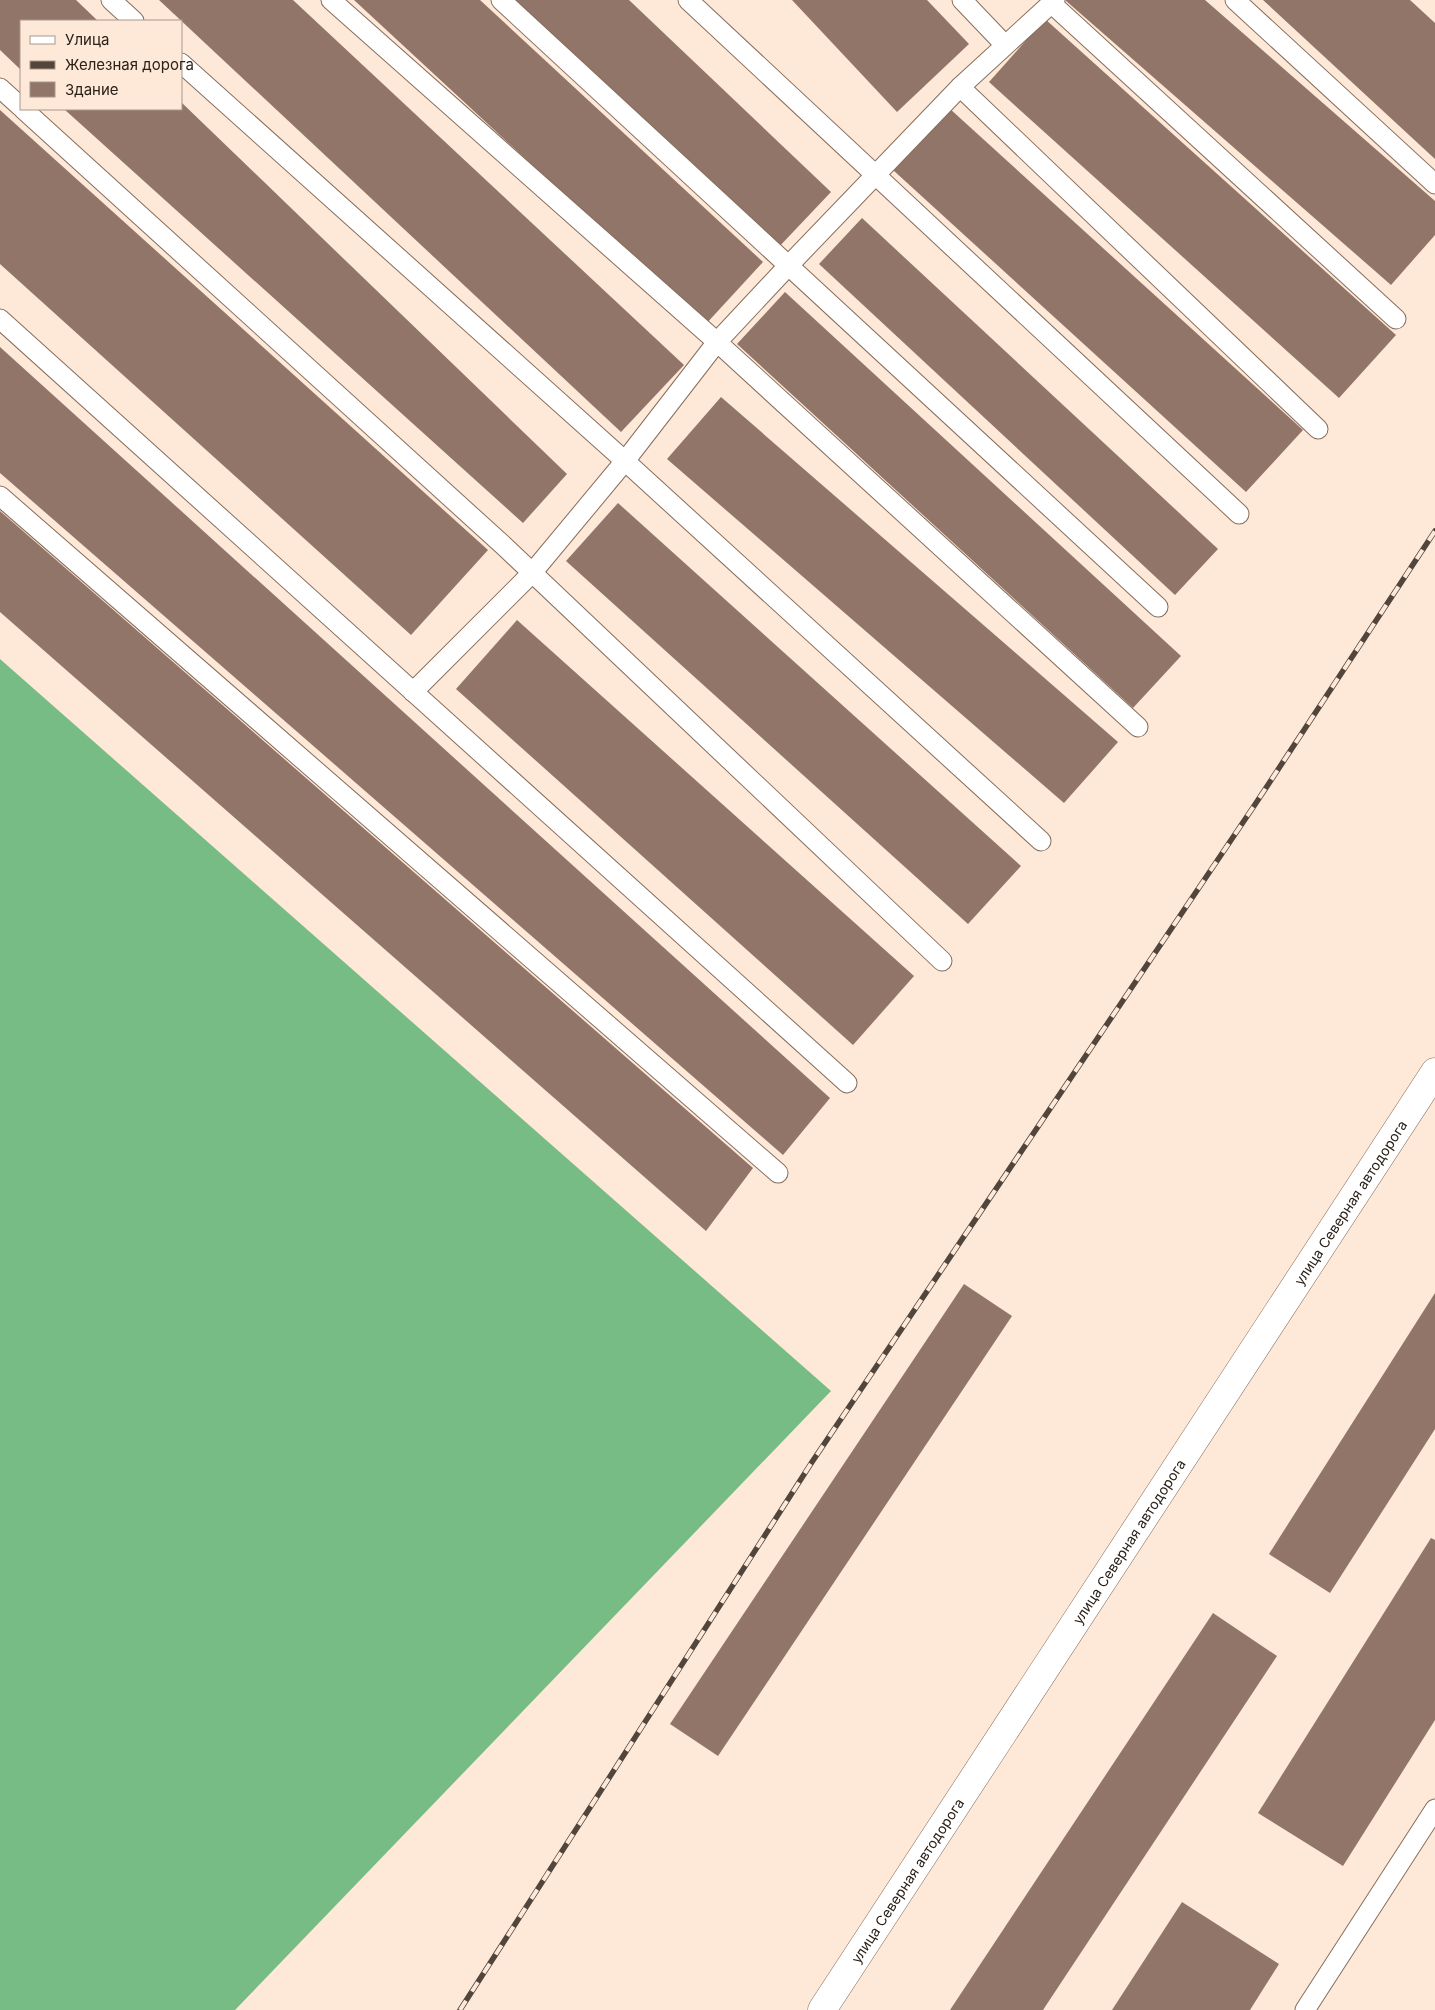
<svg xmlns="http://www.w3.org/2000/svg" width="1435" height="2010" font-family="Inter,sans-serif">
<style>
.forest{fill:#77bb85}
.building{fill:#917569}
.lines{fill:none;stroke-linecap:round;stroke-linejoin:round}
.service-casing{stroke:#866e5c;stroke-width:21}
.secondary-casing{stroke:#866e5c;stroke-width:29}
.service{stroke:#fff;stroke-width:19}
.secondary{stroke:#fff;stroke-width:28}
.rail-casing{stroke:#51453c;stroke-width:5.5}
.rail{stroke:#fee8d8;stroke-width:4;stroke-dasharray:11;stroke-linecap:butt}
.labels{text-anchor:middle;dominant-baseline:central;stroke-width:4;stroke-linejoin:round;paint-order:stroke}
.street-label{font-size:14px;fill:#2a2119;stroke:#fee8d8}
</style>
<rect width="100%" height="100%" fill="#fee8d8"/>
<polygon class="forest" points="0,659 831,1391 235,2010 0,2010"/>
<g class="building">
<polygon points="0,0 76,0 98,21 21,21 21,70 0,50"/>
<polygon points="159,0 293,0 684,365 621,432"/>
<polygon points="354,0 480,0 763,262 705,325"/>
<polygon points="513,0 629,0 831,192 776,250"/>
<polygon points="792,0 927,0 969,44 897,112"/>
<polygon points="1065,0 1205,0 1435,201 1435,235 1391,285"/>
<polygon points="1263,0 1410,0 1435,23 1435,159"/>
<polygon points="1045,19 1396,335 1339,398 989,82"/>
<polygon points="181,102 567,474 523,523 64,109 181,109"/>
<polygon points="949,108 1303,430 1246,492 893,170"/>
<polygon points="0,110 488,550 411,635 0,264"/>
<polygon points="862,218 1218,549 1175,595 819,264"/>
<polygon points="785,292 1181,656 1133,708 737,344"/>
<polygon points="0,347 830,1098 783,1155 0,473"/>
<polygon points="721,397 1118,742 1064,803 667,459"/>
<polygon points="618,503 1021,866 968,924 566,561"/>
<polygon points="0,511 753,1168 706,1231 0,612"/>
<polygon points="517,620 914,976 853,1045 456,689"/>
<polygon points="964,1284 1012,1316 718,1756 670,1724"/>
<polygon points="1435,1293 1435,1429 1330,1593 1269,1554"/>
<polygon points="1431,1538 1435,1540 1435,1720 1343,1866 1258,1813"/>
<polygon points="1213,1613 1277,1656 1043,2010 950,2010"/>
<polygon points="1182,1902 1279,1964 1250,2010 1112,2010"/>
</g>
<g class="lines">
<defs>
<g id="service">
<polyline points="111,0 134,21"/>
<polyline points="331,0 717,342 1138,727"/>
<polyline points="501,0 1158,607"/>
<polyline points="688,0 1239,514"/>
<polyline points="962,0 1005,45"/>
<polyline points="1235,0 1435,184"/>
<polyline points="1051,3 1396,319"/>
<polyline points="181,63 625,461 1041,841"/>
<polyline points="960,87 1318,429"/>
<polyline points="0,88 21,107"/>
<polyline points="23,109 504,546 942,961"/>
<polyline points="0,319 847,1083"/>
<polyline points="0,496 778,1173"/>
<polyline points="413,692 532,573 625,461 717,342 789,265 960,87 1055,0"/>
<polyline points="1305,2010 1435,1809"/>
</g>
<g id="secondary">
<path id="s1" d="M822,2010L1435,1072"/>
</g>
</defs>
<use href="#service" class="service-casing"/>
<use href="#secondary" class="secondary-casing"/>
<use href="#service" class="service"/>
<use href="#secondary" class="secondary"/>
<defs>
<polyline id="rail" points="460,2010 812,1462 1254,806 1435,531"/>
</defs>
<use href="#rail" class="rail-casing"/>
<use href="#rail" class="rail"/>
</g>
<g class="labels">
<g class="street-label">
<text stroke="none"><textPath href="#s1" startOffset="965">улица Северная автодорога</textPath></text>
<text stroke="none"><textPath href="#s1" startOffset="560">улица Северная автодорога</textPath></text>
<text stroke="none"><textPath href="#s1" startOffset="155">улица Северная автодорога</textPath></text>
</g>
</g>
<rect x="20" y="20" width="162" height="90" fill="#fee8d8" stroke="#a9988c"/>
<rect x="30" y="36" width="25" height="8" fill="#ffffff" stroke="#a9988c"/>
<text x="65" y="45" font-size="15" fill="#2a2119">Улица</text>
<rect x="30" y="61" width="25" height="8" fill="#51453c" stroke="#a9988c"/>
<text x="65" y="70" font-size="15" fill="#2a2119">Железная дорога</text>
<rect x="30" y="82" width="25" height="15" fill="#917569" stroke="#a9988c"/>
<text x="65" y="95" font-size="15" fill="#2a2119">Здание</text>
</svg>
